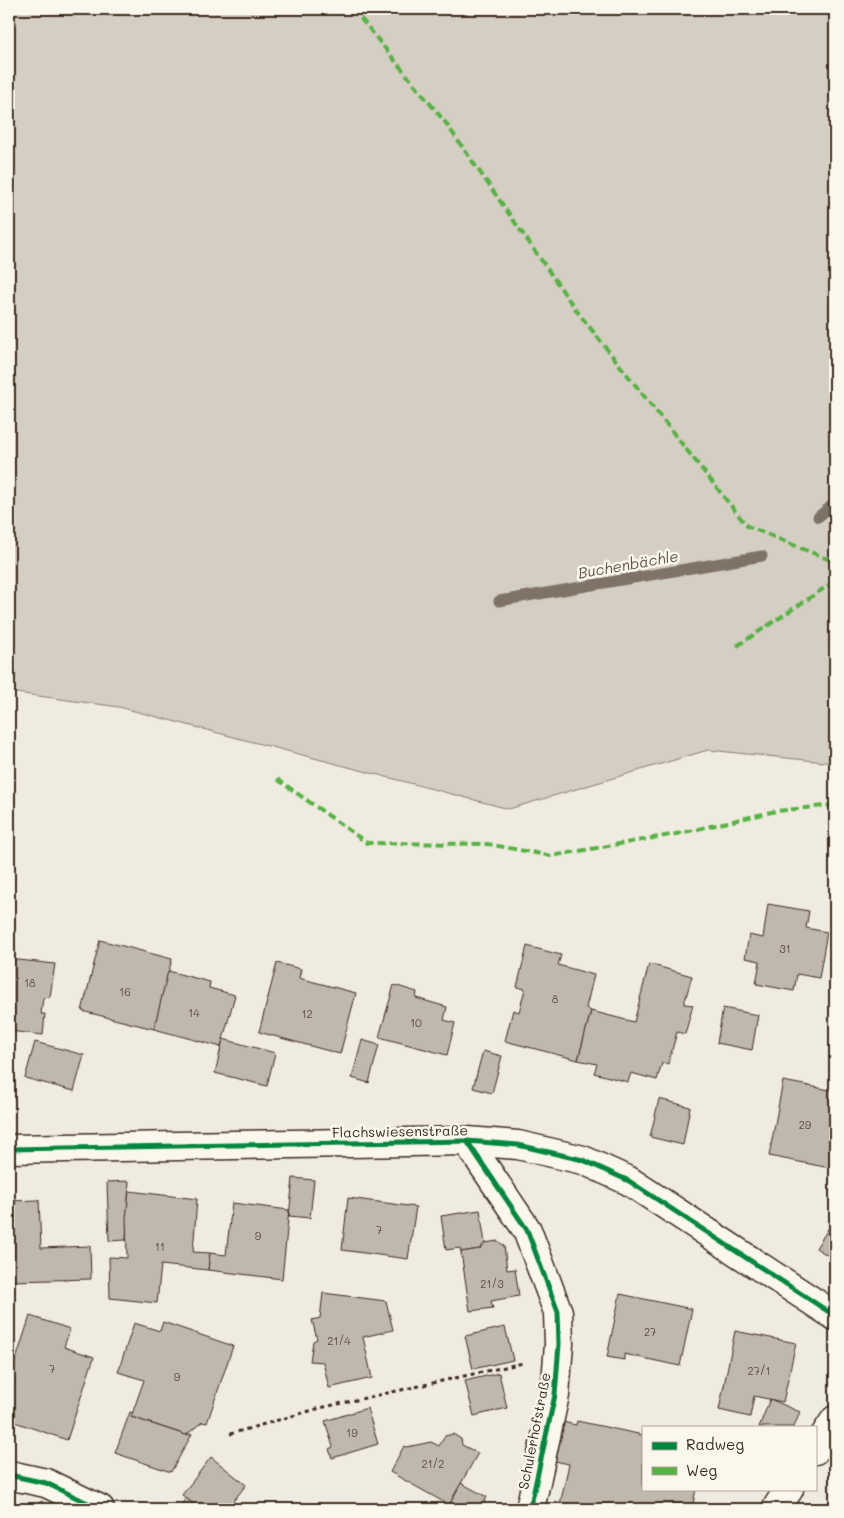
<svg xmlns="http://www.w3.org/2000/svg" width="844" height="1518" font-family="Mali,sans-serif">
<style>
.green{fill:#d5cec3;stroke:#887c70}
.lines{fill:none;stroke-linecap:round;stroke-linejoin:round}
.stream{stroke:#7f7367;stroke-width:11}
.building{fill:#c0b8ad;stroke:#3b2a1e}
.minor-casing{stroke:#3b2a1e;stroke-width:31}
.path{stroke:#3b2a1e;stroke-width:3;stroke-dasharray:4 4;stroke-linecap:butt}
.minor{stroke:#fbf7ec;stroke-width:28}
.quiet{stroke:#57b245;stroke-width:4;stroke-dasharray:8 4;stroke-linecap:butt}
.cycleway-casing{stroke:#fbf7ec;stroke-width:8}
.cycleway{stroke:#00873e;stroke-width:5}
.labels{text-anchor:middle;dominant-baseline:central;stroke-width:5;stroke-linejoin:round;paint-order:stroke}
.number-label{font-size:11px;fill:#5c4e42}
.street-label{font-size:14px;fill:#3b2a1e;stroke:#fbf7ec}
.water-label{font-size:15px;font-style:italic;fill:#635448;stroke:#fbf7ec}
</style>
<rect width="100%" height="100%" fill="#f0ebe0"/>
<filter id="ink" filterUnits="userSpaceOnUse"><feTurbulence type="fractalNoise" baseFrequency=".02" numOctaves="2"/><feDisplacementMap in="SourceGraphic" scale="10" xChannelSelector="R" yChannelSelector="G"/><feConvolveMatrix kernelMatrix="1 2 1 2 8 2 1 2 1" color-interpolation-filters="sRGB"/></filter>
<g filter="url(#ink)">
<polygon class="green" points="9,9 835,9 835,763 708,750 509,809 119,707 9,692"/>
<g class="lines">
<g class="stream">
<polyline points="818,517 835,503"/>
<polyline points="499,601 762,556"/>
</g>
</g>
<g class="building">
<polygon points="768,904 809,911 806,928 827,932 819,978 797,974 794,991 756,984 760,961 745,958 749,935 763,938"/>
<polygon points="100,940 172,959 154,1029 82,1011"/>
<polygon points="527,946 561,955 558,965 594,975 586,1008 591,1011 578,1060 505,1041 513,1010 519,1012 525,989 517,987"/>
<polygon points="10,959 55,964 50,997 43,998 41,1014 45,1014 43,1035 9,1031"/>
<polygon points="277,963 301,969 299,978 356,993 340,1054 259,1032"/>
<polygon points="649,964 692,976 684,1004 693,1005 685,1034 677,1032 668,1064 662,1063 657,1080 631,1073 628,1082 594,1073 597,1064 578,1060 591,1011 634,1022"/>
<polygon points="168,971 210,982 209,988 235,995 221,1047 154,1029"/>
<polygon points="394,985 417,992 416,998 447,1007 444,1020 455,1023 447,1055 379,1037"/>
<polygon points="723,1008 758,1015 752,1050 717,1043"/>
<polygon points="223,1039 275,1053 267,1086 215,1073"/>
<polygon points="362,1040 379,1045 369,1083 352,1078"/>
<polygon points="35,1042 84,1055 74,1091 25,1078"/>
<polygon points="483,1051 502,1056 492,1093 473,1088"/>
<polygon points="783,1081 835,1091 835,1169 769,1156"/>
<polygon points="659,1099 690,1107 683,1145 650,1137"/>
<polygon points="293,1178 314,1180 310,1218 289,1216"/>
<polygon points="129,1181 126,1240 109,1241 107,1182"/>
<polygon points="129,1191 197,1199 193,1252 210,1253 208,1270 161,1265 157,1303 110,1298 109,1257 127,1258 126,1218"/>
<polygon points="348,1198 416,1207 408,1259 342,1250"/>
<polygon points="39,1200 41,1248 90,1246 91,1279 12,1281 11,1265 9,1265 9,1201"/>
<polygon points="232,1203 289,1210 282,1279 208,1270 210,1253 226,1255"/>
<polygon points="480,1210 485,1243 480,1249 461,1252 460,1248 446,1250 441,1216"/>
<polygon points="835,1218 835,1260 816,1248"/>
<polygon points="498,1241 504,1246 507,1270 515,1269 519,1296 491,1301 493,1308 470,1311 461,1252 480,1249 485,1243"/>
<polygon points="323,1293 386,1301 393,1330 363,1337 372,1378 329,1388 323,1362 310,1361 313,1341 317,1339 312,1320 320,1318"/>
<polygon points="620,1294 692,1309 680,1366 624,1354 624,1360 607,1357"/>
<polygon points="30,1316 70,1329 64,1347 94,1357 67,1440 9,1420 9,1401 15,1381 10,1378"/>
<polygon points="163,1322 233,1346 207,1423 202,1422 186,1435 131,1417 144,1380 118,1372 134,1323 160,1331"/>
<polygon points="505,1327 513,1360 473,1369 465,1336"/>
<polygon points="735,1331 796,1343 783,1402 754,1396 750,1417 719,1410"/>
<polygon points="499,1373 507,1408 474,1416 465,1381"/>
<polygon points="770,1399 800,1412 794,1427 759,1427"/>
<polygon points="367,1408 378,1444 332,1458 329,1449 333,1447 325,1421"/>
<polygon points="130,1412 133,1413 131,1417 186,1435 192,1434 171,1472 115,1453"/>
<polygon points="558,1421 576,1425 577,1421 643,1435 643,1489 696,1489 692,1509 559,1509 569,1464 550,1460"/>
<polygon points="453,1434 461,1439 462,1445 478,1453 449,1505 390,1472 404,1446 407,1447 431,1442 439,1446 445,1436"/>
<polygon points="211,1457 246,1485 227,1509 200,1509 182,1495"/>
<polygon points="461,1483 487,1497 480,1509 456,1509 449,1505"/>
<polygon points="186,1498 200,1509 178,1509"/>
<polygon points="42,1501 47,1509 29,1509"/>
</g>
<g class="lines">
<defs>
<g id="minor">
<polyline points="467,1141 527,1230 558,1312 559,1344 555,1395 530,1509"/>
<polyline points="9,1149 467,1141 518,1145 583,1160 629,1181 835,1316"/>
<polyline points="815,1450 835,1420"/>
<polyline points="9,1475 46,1483 100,1509"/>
<polyline points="776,1509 789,1489"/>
</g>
</defs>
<use href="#minor" class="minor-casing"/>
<polyline class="path" points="230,1434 320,1408 523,1363"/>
<use href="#minor" class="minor"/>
<g class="quiet">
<polyline points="353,9 445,122 576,310 747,526 835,562"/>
<polyline points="737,646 835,581"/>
<polyline points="277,779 367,843 488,844 551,856 676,834 776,811 835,805"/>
</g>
<defs>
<g id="cycleway">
<polyline points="467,1141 527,1230 558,1312 559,1344 555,1395 530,1509"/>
<polyline points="9,1149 467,1141 518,1145 583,1160 629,1181 835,1316"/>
<polyline points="9,1475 46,1483 100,1509"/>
</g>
</defs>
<use href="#cycleway" class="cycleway-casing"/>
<use href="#cycleway" class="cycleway"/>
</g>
</g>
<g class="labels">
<g class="number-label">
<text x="785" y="948">31</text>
<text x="30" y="982">18</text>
<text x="125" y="991">16</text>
<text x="555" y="998">8</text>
<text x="194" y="1012">14</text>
<text x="307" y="1013">12</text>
<text x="416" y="1022">10</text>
<text x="805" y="1124">29</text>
<text x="379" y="1229">7</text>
<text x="258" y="1235">9</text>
<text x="160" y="1246">11</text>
<text x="492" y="1283">21/3</text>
<text x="650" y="1331">27</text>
<text x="339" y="1340">21/4</text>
<text x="52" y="1368">7</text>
<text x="759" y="1370">27/1</text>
<text x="177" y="1376">9</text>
<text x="352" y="1432">19</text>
<text x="433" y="1463">21/2</text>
</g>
<g class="street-label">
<text transform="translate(400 1131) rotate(-1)">Flachswiesenstraße</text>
<text transform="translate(534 1431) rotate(-79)">Schulerhofstraße</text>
</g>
<g class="water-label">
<text transform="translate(628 564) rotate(-10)">Buchenbächle</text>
</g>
</g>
<rect width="844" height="1518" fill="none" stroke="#fbf7ec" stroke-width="30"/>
<rect x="15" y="15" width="814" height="1488" fill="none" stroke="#3b2a1e" stroke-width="2" filter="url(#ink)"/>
<rect x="642" y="1426" width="175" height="65" fill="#fbf7ec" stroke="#aea59a"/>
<rect x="652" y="1442" width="25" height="8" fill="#00873e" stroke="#aea59a"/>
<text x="686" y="1450" font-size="15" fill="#3b2a1e">Radweg</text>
<rect x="652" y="1467" width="25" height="8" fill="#57b245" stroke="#aea59a"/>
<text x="686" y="1476" font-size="15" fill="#3b2a1e">Weg</text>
</svg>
